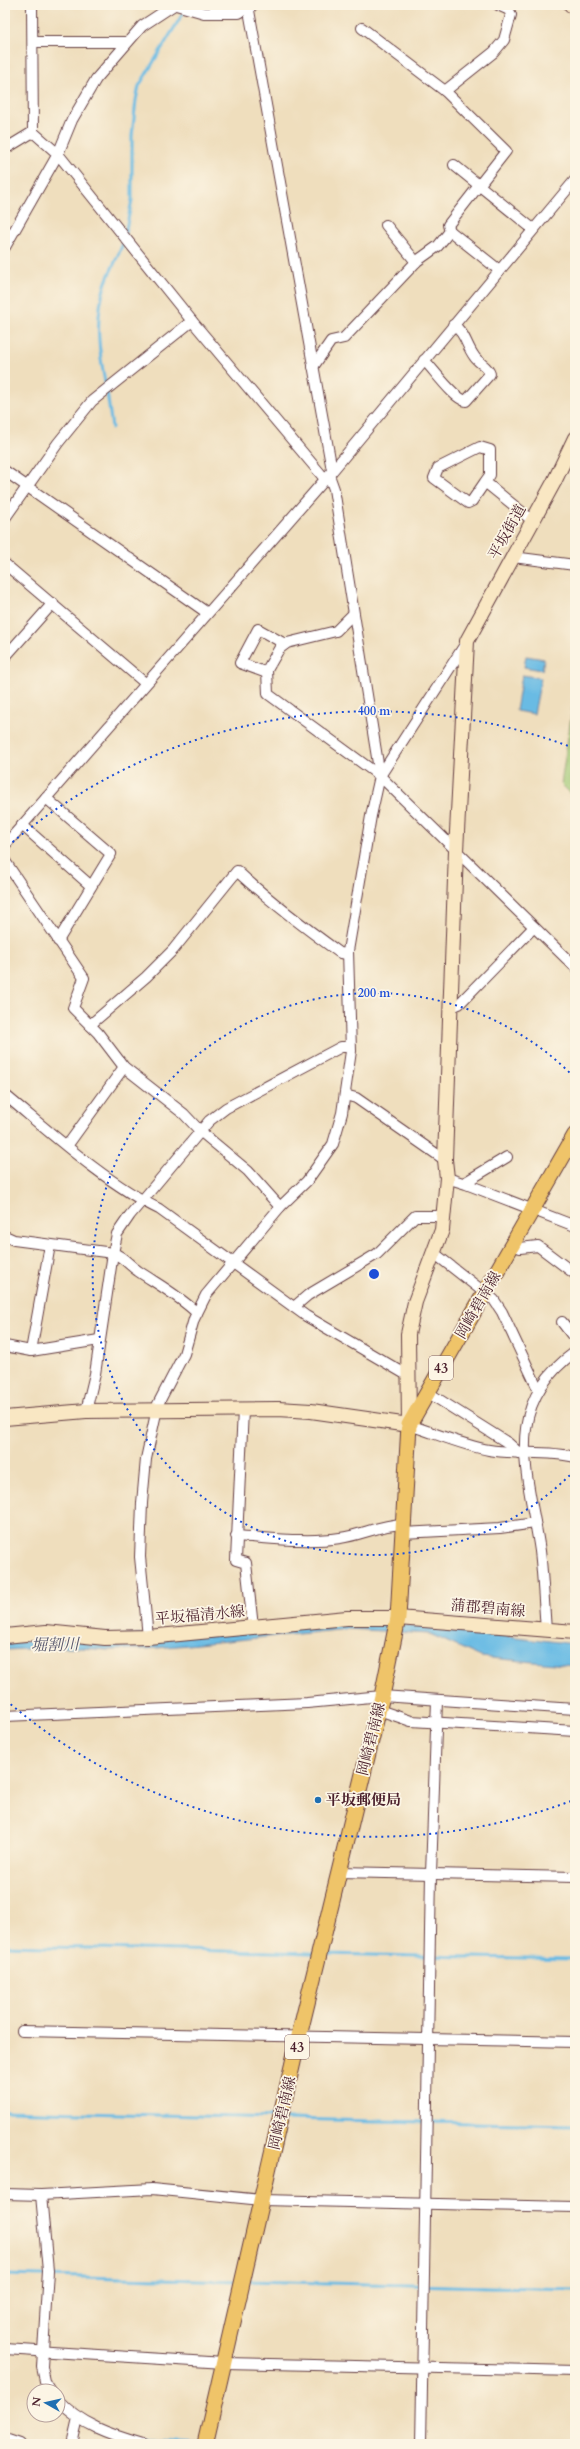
<svg xmlns="http://www.w3.org/2000/svg" width="580" height="2449" font-family="Cardo,'Noto Serif JP',serif">
<style>
.green{fill:#a0c873;stroke:#75744f}
.water{fill:#69bbe4;stroke:#5a6d88}
.lines{fill:none;stroke-linecap:round;stroke-linejoin:round}
.stream{stroke:#69bbe4;stroke-width:3}
.street-casing{stroke:#633c41;stroke-width:12}
.secondary-casing{stroke:#633c41;stroke-width:16}
.primary-casing{stroke:#633c41;stroke-width:17}
.street{stroke:#fff;stroke-width:10}
.secondary{stroke:#f9e7c3;stroke-width:14}
.primary{stroke:#efc469;stroke-width:15}
.ring{fill:none;stroke:#1d4ed8;stroke-width:2;stroke-dasharray:2 4}
.poi-dot{fill:#1f6fb2;stroke:#fcf5e5;stroke-width:1.5}
.labels{text-anchor:middle;dominant-baseline:central;stroke-width:3.5;stroke-linejoin:round;paint-order:stroke}
.shield{fill:#fcf5e5;stroke:#7f5f63;stroke-width:1}
.shield-label{font-size:14px;font-weight:bold;fill:#4a1f2b}
.street-label{font-size:15px;fill:#4a1f2b;stroke:#fcf5e5}
.poi-label{font-size:15px;font-weight:bold;fill:#4a1f2b;stroke:#fcf5e5;text-anchor:start}
.water-label{font-size:16px;font-style:italic;fill:#55566c;stroke:#fcf5e5}
.centre{fill:#1d4ed8;stroke:#fcf5e5;stroke-width:2}
.ring-label{font-size:12px;text-anchor:middle;font-weight:bold;fill:#1d4ed8;stroke:#fcf5e5;stroke-width:3.5;stroke-linejoin:round;paint-order:stroke}
</style>
<rect width="100%" height="100%" fill="#fcf5e5"/>
<filter id="ink" filterUnits="userSpaceOnUse"><feTurbulence type="fractalNoise" baseFrequency=".025" numOctaves="2"/><feDisplacementMap in="SourceGraphic" scale="8" xChannelSelector="R" yChannelSelector="G"/><feConvolveMatrix kernelMatrix="1 2 1 2 8 2 1 2 1" color-interpolation-filters="sRGB"/></filter>
<filter id="wash" filterUnits="userSpaceOnUse"><feTurbulence type="fractalNoise" baseFrequency=".012" numOctaves="4" result="noise"/><feDisplacementMap in="SourceGraphic" scale="16" xChannelSelector="R" yChannelSelector="G"/><feGaussianBlur stdDeviation="0.9" result="paint"/><feColorMatrix in="noise" values="0 0 0 0 0 0 0 0 0 0 0 0 0 0 0 0 0 1.4 0 .05"/><feComposite in="paint" operator="in"/></filter>
<g filter="url(#wash)">
<rect width="100%" height="100%" fill="#efdebd"/>
<polygon class="green" points="575,690 575,798 561,784"/>
<g class="water">
<polygon points="526,656 544,659 542,670 524,667"/>
<polygon points="522,675 541,678 534,714 516,711"/>
<polygon points="349,1622 422,1626 575,1644 575,1666 481,1657 430,1634 348,1629 147,1649 108,1650 68,1647 5,1650 5,1643"/>
</g>
<g class="lines">
<g class="stream">
<polyline points="125,234 132,200 132,136 136,100 139,86 185,10"/>
<path d="M106,387C99,353 94,319 105,285C110,270 119,256 124,240"/>
<polyline points="107,392 112,428"/>
<polyline points="5,1946 315,1953"/>
<polyline points="323,1954 575,1959"/>
<polyline points="5,2111 275,2118"/>
<polyline points="285,2119 575,2125"/>
<polyline points="5,2275 237,2281"/>
<polyline points="247,2281 575,2289"/>
<polyline points="144,2442 201,2444"/>
</g>
</g>
</g>
<g filter="url(#ink)">
<g class="lines">
<defs>
<g id="street">
<polyline points="32,5 33,132 58,154 192,321 325,479"/>
<polyline points="176,5 204,13 239,13 253,5"/>
<polyline points="248,5 332,470"/>
<polyline points="362,28 445,91 494,52 504,40 511,15 509,10 498,5"/>
<polyline points="33,42 127,42"/>
<polyline points="445,91 506,151 448,225 450,231"/>
<polyline points="5,149 33,132"/>
<polyline points="454,165 533,229"/>
<polyline points="386,225 416,262"/>
<polyline points="5,247 58,154 72,120 96,79 142,26 174,5"/>
<path d="M424,360C435,371 453,398 466,401L490,374C488,366 478,363 474,356C466,345 465,332 453,325"/>
<polyline points="313,367 331,341 344,338 417,261 438,246 450,231 499,270"/>
<polyline points="5,471 206,612"/>
<polyline points="329,475 334,489 380,776"/>
<polyline points="485,482 490,475 490,450 480,447 438,468 434,478 468,503 472,501 485,482 533,521"/>
<polyline points="5,518 58,443 92,401 192,321"/>
<polyline points="513,557 575,565"/>
<polyline points="5,564 145,683"/>
<polyline points="353,614 336,631 287,643 279,649 267,670 268,694 380,776 575,967"/>
<polyline points="5,657 53,603"/>
<polyline points="267,673 240,663 258,629 285,644"/>
<polyline points="46,798 111,854 58,941"/>
<polyline points="22,825 91,886"/>
<polyline points="5,845 329,475 575,180"/>
<polyline points="5,861 84,978 73,1008 98,1033 124,1067 184,1114 200,1131 248,1171 280,1207"/>
<polyline points="452,1007 459,1004 534,927"/>
<path d="M90,1025L146,977L173,950L237,871C269,901 304,927 340,953L348,954"/>
<path d="M5,1095C50,1132 107,1184 159,1209L306,1316L407,1375"/>
<polyline points="345,1095 356,1098 445,1160"/>
<polyline points="67,1146 124,1067"/>
<polyline points="447,1178 466,1184 575,1226"/>
<polyline points="464,1183 507,1157"/>
<path d="M5,1236L14,1240L113,1253C124,1257 128,1264 138,1271C159,1285 178,1295 197,1313"/>
<polyline points="513,1244 520,1248 538,1246 575,1274"/>
<polyline points="434,1253 494,1300 502,1312 538,1389"/>
<polyline points="294,1307 308,1295 377,1254 415,1216 443,1216"/>
<polyline points="562,1322 575,1339"/>
<polyline points="5,1346 31,1351 99,1340"/>
<polyline points="31,1351 50,1245"/>
<polyline points="427,1392 508,1443 519,1453"/>
<polyline points="243,1410 236,1560 246,1563 253,1627"/>
<polyline points="86,1411 95,1374 113,1253 117,1234 130,1215 209,1121 226,1108 341,1047 350,1047"/>
<path d="M409,1425C435,1433 462,1445 489,1450C518,1455 547,1450 575,1457"/>
<polyline points="402,1533 500,1528 535,1523"/>
<path d="M236,1536C270,1538 306,1543 340,1538C361,1535 380,1525 402,1524"/>
<path d="M546,1630C544,1604 543,1577 540,1551C529,1475 499,1407 575,1352"/>
<polyline points="148,1637 140,1557 142,1503 146,1459 158,1404 184,1354 194,1319 206,1295 280,1207 307,1181 333,1144 342,1113 351,1051 348,951 371,816 380,776 466,643"/>
<polyline points="379,1710 411,1721 575,1731"/>
<polyline points="5,1716 307,1703 382,1696 575,1709"/>
<polyline points="339,1872 575,1877"/>
<polyline points="22,2031 575,2042"/>
<polyline points="5,2194 41,2195 152,2189 262,2200 575,2207"/>
<polyline points="41,2195 48,2271 42,2367 45,2381 51,2391"/>
<polyline points="5,2349 224,2363 575,2371"/>
<path d="M58,2400C81,2425 111,2435 143,2444"/>
<polyline points="5,2439 20,2444"/>
<polyline points="72,2444 78,2418"/>
<polyline points="421,2444 431,1874 437,1700"/>
</g>
<g id="secondary">
<polyline points="571,5 575,6"/>
<polyline points="5,1418 86,1411 278,1409 311,1411 409,1425 408,1334 415,1302 442,1230 447,1178 445,1160 456,851 467,641 554,482 575,438"/>
<polyline points="5,1636 46,1632 105,1638 148,1637 347,1618 398,1618 575,1632"/>
</g>
<polyline id="primary" points="205,2444 299,2036 382,1696 398,1618 409,1425 575,1135"/>
</defs>
<use href="#street" class="street-casing"/>
<use href="#secondary" class="secondary-casing"/>
<use href="#primary" class="primary-casing"/>
<use href="#street" class="street"/>
<use href="#secondary" class="secondary"/>
<use href="#primary" class="primary"/>
</g>
</g>
<g class="ring">
<path d="M574 1471A281 281 0 1 1 574 1077"/>
<path d="M571 1801A563 563 0 0 1 8 1702M8 846A563 563 0 0 1 571 747"/>
</g>
<circle class="poi-dot" cx="318" cy="1800" r="4"/>
<g class="labels">
<g class="shield">
<rect x="429" y="1356" width="24" height="24" rx="3"/>
<rect x="285" y="2035" width="24" height="24" rx="3"/>
</g>
<g class="shield-label">
<text x="441" y="1368">43</text>
<text x="297" y="2047">43</text>
</g>
<g class="street-label">
<text transform="translate(507 532) rotate(-61)">平坂街道</text>
<text transform="translate(478 1305) rotate(-60)">岡崎碧南線</text>
<text transform="translate(488 1608) rotate(5)">蒲郡碧南線</text>
<text transform="translate(200 1615) rotate(-5)">平坂福清水線</text>
<text transform="translate(371 1739) rotate(-76)">岡崎碧南線</text>
<text transform="translate(282 2113) rotate(-77)">岡崎碧南線</text>
</g>
<g class="poi-label">
<text x="326" y="1800">平坂郵便局</text>
</g>
<g class="water-label">
<text transform="translate(55 1645) rotate(-1)">堀割川</text>
</g>
</g>
<circle cx="374" cy="1274" r="6" class="centre"/>
<g class="ring-label">
<text x="374" y="715">400 m</text>
<text x="374" y="997">200 m</text>
</g>
<rect width="580" height="2449" fill="none" stroke="#fcf5e5" stroke-width="20"/>
<g transform="translate(46 2403) rotate(278)"><circle r="19" fill="#fcf5e5" stroke="#b59f9b"/>
<path d="M0-3L7 15L0 10L-7 15Z" fill="#1f6fb2"/>
<text y="-6" font-size="11" font-weight="bold" text-anchor="middle" fill="#4a1f2b">N</text>
</g>
</svg>
